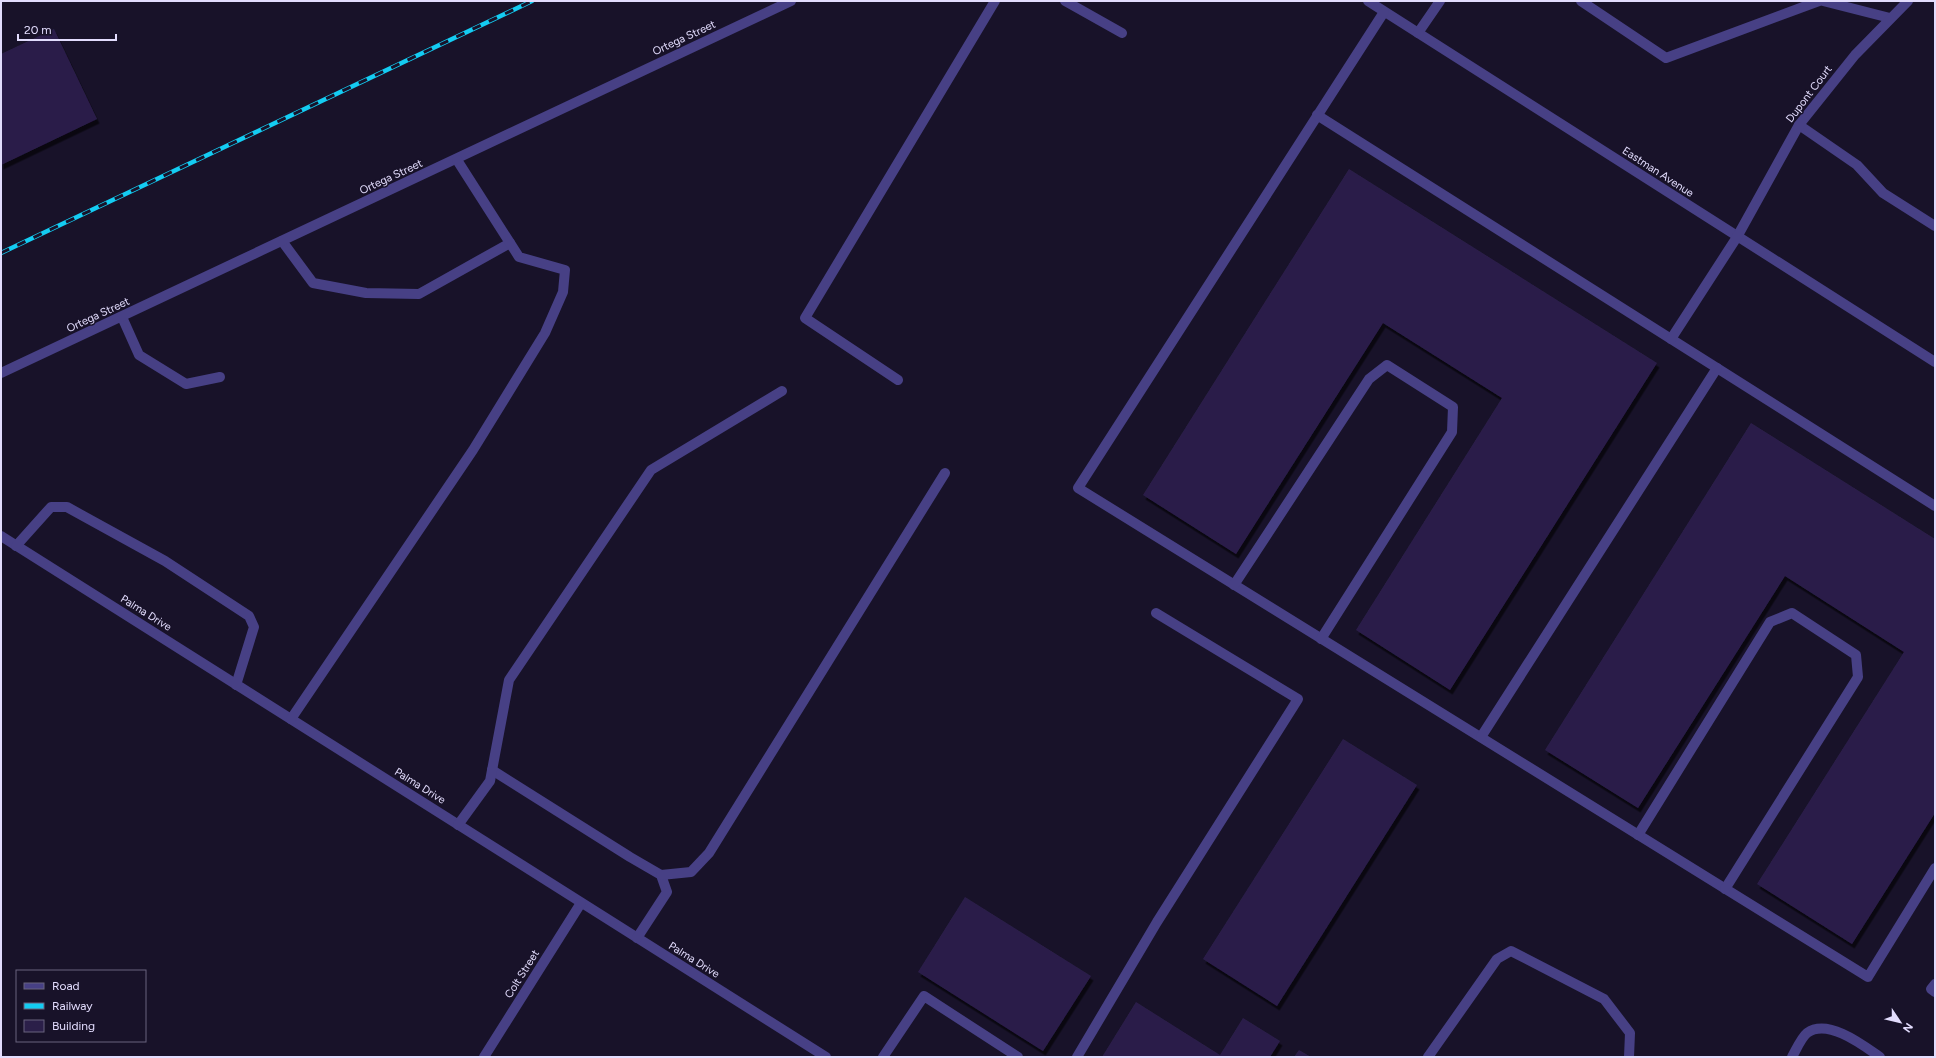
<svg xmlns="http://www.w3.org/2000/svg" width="1936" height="1058" font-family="Figtree,sans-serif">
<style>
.building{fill:#2b1f49;filter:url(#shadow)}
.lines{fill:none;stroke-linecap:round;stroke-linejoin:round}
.minor{stroke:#474085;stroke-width:10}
.rail-casing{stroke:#14ccf2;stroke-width:4.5}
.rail{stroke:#181229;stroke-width:3;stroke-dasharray:9;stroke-linecap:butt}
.labels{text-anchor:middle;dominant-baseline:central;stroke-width:3;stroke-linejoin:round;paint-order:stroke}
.street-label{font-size:11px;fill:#e2dcfd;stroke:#181229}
</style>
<defs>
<filter id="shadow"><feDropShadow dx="2.5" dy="4.5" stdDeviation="0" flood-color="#0009"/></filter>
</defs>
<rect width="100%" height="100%" fill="#181229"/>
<g class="building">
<polygon points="54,29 97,119 1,165 1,54"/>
<polygon points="1349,169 1657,363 1450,690 1356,630 1502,398 1383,323 1236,554 1143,495"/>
<polygon points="1751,423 1935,539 1935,813 1852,944 1757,884 1904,652 1785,576 1638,808 1545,750"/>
<polygon points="1343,739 1417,785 1277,1006 1203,959"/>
<polygon points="965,897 1091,976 1043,1051 918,972"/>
<polygon points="1136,1002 1220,1055 1243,1018 1280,1041 1270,1057 1102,1057"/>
<polygon points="1299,1050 1311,1057 1294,1057"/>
</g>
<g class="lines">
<g class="minor">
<polyline points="1065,1 1122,33"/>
<polyline points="1368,1 1935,362"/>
<polyline points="1581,1 1666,58 1819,1"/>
<polyline points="1823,1 1890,18"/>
<polyline points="1384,12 1078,488 1868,977 1935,868"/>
<polyline points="1418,33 1440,1"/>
<polyline points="1317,115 1935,506"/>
<polyline points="1799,125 1857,165 1883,193 1935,226"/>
<polyline points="282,241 313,283 366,293 419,294 510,243"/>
<polyline points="122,317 139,355 186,384 220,377"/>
<polyline points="1671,339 1737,237 1799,125 1855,55 1908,1"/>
<polyline points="1,373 791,1"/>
<polyline points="898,380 805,318 995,1"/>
<polyline points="1,536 826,1057"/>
<polyline points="16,546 51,507 67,507 165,561 249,616 254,627 236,685"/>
<polyline points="1234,585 1369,379 1387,365 1453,407 1452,432 1321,639"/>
<polyline points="291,719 473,450 545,333 563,292 565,270 519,257 457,160"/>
<polyline points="1481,737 1717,368"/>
<polyline points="492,770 630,857 661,875 667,892 637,938"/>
<polyline points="458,825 490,781 509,680 651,470 782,391"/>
<polyline points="1638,835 1770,622 1792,613 1856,655 1858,677 1725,889"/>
<polyline points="661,875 691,872 709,853 945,473"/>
<polyline points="1935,984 1931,989 1935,992"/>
<polyline points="484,1057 581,903"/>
<polyline points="883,1057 924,996 1018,1057"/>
<polyline points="1077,1057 1157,922 1298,699 1156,613"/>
<polyline points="1428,1057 1497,959 1511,951 1604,999 1630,1033 1629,1057"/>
<path d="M1792,1057C1796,1050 1801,1038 1807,1033C1828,1018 1863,1045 1880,1057"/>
</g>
<defs>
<polyline id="rail" points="1,253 532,1"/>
</defs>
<use href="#rail" class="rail-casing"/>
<use href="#rail" class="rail"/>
</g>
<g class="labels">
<g class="street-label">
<text transform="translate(684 38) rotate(-25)">Ortega Street</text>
<text transform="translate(1809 94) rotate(-53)">Dupont Court</text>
<text transform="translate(1658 172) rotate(33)">Eastman Avenue</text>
<text transform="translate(391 177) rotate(-25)">Ortega Street</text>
<text transform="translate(98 315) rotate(-25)">Ortega Street</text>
<text transform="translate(146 613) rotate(32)">Palma Drive</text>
<text transform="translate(420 786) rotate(32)">Palma Drive</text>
<text transform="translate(694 960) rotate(32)">Palma Drive</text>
<text transform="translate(522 974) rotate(-58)">Colt Street</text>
</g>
</g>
<rect width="1936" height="1058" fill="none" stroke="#e2dcfd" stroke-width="4"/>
<rect x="16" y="970" width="130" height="72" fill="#181229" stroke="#69637e"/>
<rect x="24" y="983" width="20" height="6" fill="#474085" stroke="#69637e"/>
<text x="52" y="990" font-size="12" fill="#e2dcfd">Road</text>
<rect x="24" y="1003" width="20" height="6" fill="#14ccf2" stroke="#69637e"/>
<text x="52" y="1010" font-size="12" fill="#e2dcfd">Railway</text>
<rect x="24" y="1020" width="20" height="12" fill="#2b1f49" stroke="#69637e"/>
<text x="52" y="1030" font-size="12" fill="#e2dcfd">Building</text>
<g transform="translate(1900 1022) rotate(125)" stroke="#181229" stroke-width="3" paint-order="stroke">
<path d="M0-3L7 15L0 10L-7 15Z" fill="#e2dcfd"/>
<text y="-6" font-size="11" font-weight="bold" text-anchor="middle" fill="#e2dcfd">N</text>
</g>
<path d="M18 34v6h98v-6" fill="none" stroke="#e2dcfd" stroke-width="2"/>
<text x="24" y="34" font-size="12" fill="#e2dcfd" stroke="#181229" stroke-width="3" paint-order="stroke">20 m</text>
</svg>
